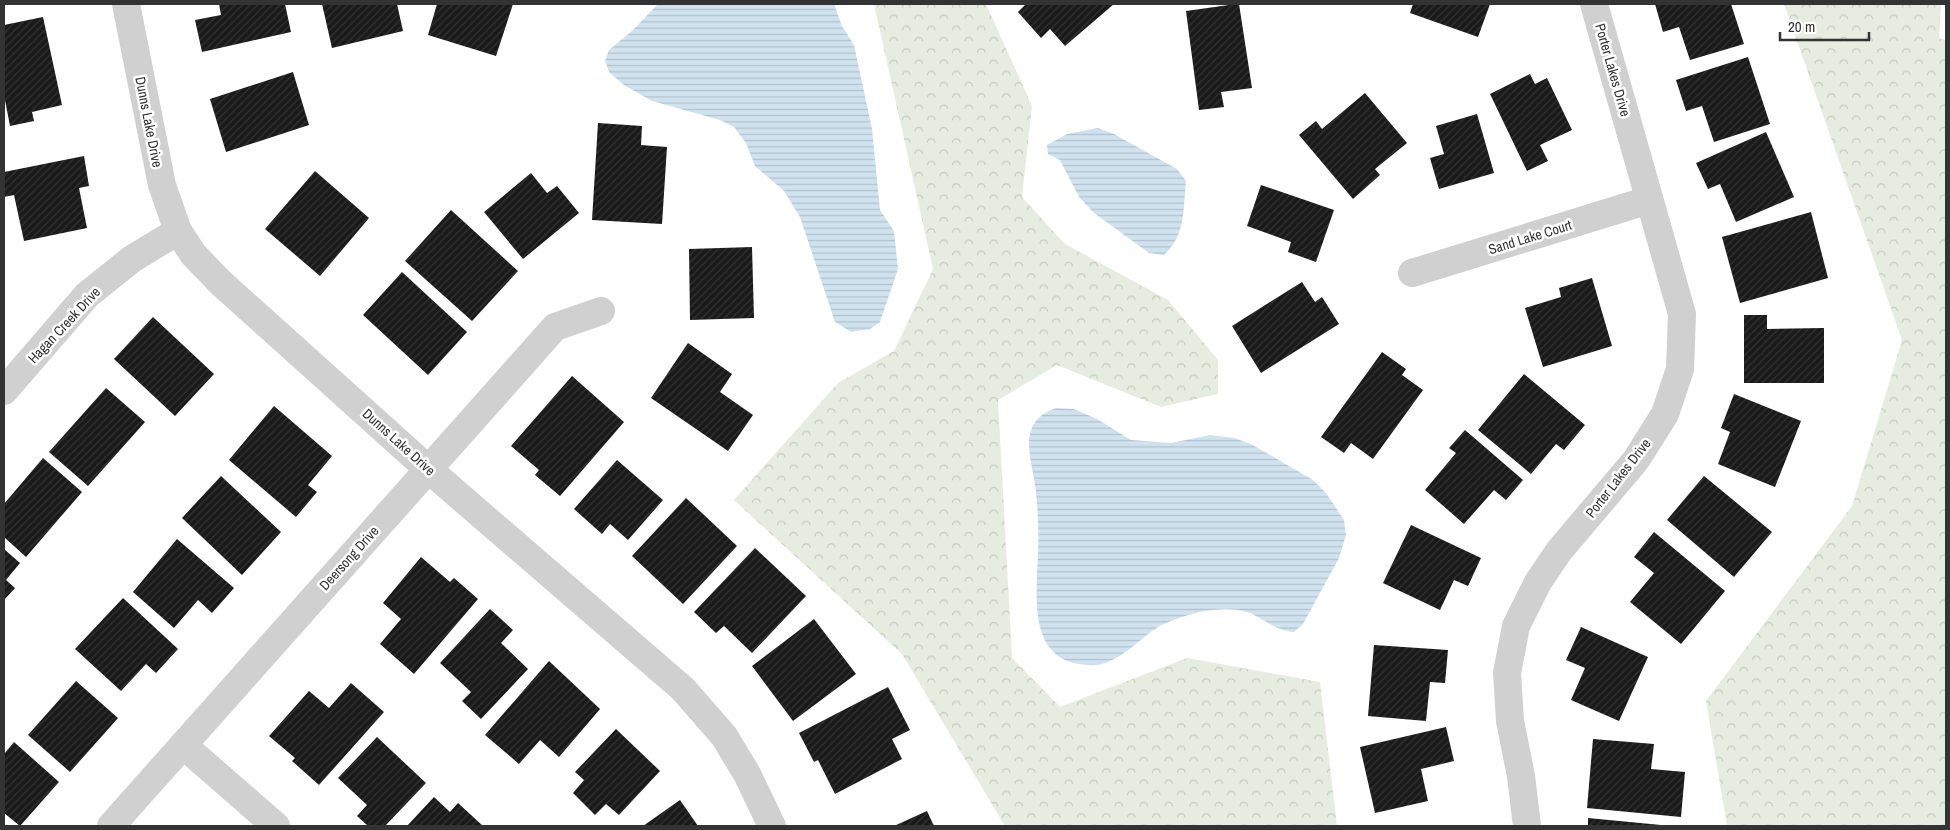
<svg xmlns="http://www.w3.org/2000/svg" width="1950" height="830" font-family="'Archivo Narrow',sans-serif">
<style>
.forest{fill:url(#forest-crowns)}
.water{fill:url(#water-rules)}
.building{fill:url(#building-hatch)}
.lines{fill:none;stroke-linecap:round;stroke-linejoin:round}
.minor{stroke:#d0d0d0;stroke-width:28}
.labels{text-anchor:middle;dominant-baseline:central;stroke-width:5;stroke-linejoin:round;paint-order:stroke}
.street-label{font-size:14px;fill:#333;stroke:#fff}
</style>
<defs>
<pattern id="forest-crowns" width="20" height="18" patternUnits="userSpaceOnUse" patternTransform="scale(1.25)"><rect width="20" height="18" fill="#e6ecdf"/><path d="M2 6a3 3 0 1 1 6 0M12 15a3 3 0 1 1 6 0" fill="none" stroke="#c6cbc0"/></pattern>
<pattern id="water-rules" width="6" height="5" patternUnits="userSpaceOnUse" patternTransform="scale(1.25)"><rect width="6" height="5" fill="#cfe2ee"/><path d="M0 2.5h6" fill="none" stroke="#b2c2cd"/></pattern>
<pattern id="building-hatch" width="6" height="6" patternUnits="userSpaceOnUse" patternTransform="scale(1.25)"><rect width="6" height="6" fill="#1a1a1a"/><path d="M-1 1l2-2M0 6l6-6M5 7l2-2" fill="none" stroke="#333"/></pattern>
</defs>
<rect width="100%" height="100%" fill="#fff"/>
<g class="forest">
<polygon points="874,4 986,4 1032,106 1022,197 1065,244 1168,300 1218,360 1218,394 1161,407 1057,365 998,400 1012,658 1060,707 1187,658 1320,682 1337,826 1005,826 902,654 734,500 838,383 894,351 933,269"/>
<polygon points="1784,4 1941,4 1939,38 1946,40 1946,826 1727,826 1706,701 1852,506 1902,340"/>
</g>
<g class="water">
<polygon points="658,4 834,4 842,26 854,45 872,129 880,210 894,231 898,269 880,322 870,329 851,332 835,322 800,217 784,191 755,166 746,143 734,127 720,120 652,101 624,85 609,72 605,61 609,50 633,30"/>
<path d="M1098,128L1114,134L1177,169L1186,181C1183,209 1186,235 1164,255L1149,253L1094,213L1079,197L1060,160L1048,154L1047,145L1067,134Z"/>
<path d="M1056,408L1074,409L1097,419L1131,440L1171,443L1210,435L1234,438L1251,444L1313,480L1326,493L1344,520L1346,535L1339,558L1303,624L1294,632C1276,631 1266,620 1250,613C1235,608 1220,609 1205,611C1193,613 1168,621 1158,627C1142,637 1129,652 1112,660C1102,666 1090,666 1079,664C1027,656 1037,592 1038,553C1039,533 1038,512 1036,492C1033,461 1014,422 1056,408Z"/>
</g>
<g class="building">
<polygon points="219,4 285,4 291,32 202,52 195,20 221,15"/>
<polygon points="322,4 397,4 403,31 332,48"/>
<polygon points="437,4 513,4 496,56 428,35"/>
<polygon points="1026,4 1114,4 1065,46 1050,29 1041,38 1018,12"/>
<polygon points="1236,4 1239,4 1252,88 1221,92 1224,107 1199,110 1186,11"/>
<polygon points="1413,4 1490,4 1478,37 1410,13"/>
<polygon points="1655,4 1731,4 1744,44 1690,60 1679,27 1663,32"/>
<polygon points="43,17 62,105 32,112 34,121 10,126 4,95 4,25"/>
<polygon points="1748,57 1770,124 1714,142 1702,106 1686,111 1676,80"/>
<polygon points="293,72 309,125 226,152 210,99"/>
<polygon points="1530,74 1535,84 1547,78 1572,130 1540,145 1548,161 1527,171 1490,94"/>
<polygon points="1365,93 1407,143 1375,169 1380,175 1353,199 1299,135 1316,121 1322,129"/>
<polygon points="1477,114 1494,173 1439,189 1430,158 1444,154 1436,126"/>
<polygon points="598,123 642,126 641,145 667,147 662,224 592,220"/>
<polygon points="1766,132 1794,197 1736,222 1720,184 1708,189 1696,163"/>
<polygon points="84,156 89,186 79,188 87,228 24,241 14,195 4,197 4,172"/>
<polygon points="315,171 369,218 320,276 265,229"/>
<polygon points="531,173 547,193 557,186 579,213 523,259 484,212"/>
<polygon points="1261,185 1334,210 1316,262 1288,252 1291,242 1247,226"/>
<polygon points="451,210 518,271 472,321 405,261"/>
<polygon points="1811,212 1828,278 1740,303 1722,237"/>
<polygon points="752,247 754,318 690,320 689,249"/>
<polygon points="402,272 467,332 428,375 363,315"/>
<polygon points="1592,278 1612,346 1543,367 1525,308 1561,297 1559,288"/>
<polygon points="1302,282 1315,302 1322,297 1339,324 1261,373 1232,326"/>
<polygon points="1744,315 1767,315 1767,329 1824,328 1824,383 1744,383"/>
<polygon points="153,317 214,374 175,416 114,359"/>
<polygon points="688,343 732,374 720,392 753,415 728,451 651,398"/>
<polygon points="1382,352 1406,369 1402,375 1423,390 1373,459 1351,443 1344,453 1321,437"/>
<polygon points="1524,374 1585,425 1564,450 1556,444 1531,474 1478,430"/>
<polygon points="572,376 624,422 560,496 535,475 539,470 511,446"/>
<polygon points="106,388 145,422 88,486 49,452"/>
<polygon points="1734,394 1801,421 1775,487 1718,464 1730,432 1721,428"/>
<polygon points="274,406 332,456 308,485 317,492 296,517 229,460"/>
<polygon points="1465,430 1523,480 1506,500 1494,490 1464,524 1425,490 1456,453 1449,448"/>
<polygon points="43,458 82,492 26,557 4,537 4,504"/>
<polygon points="617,460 663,500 628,540 610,524 602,534 574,509"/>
<polygon points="221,476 281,532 242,575 182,518"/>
<polygon points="1704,476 1772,532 1734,577 1667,520"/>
<polygon points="686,498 737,546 683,604 632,556"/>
<polygon points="1411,525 1481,558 1468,586 1454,580 1440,610 1383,583"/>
<polygon points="1654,532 1725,591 1681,644 1630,602 1654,573 1634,557"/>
<polygon points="177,539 234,588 212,613 198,600 174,628 133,592"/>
<polygon points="755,548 806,596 752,653 724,626 716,633 694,612"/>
<polygon points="4,549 20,563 6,580 15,588 4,600"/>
<polygon points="421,557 450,582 454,578 478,599 414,674 380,644 401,619 383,603"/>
<polygon points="123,598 178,649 156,673 146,664 121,691 75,649"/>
<polygon points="490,609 513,630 501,643 528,669 481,719 462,701 471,692 440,663"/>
<polygon points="814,619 856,674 793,721 752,666"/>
<polygon points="1581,627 1648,657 1619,721 1571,700 1585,668 1566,660"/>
<polygon points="1374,645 1448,650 1445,683 1430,682 1426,721 1368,716"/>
<polygon points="549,661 600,709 559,757 540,740 519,764 485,735"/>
<polygon points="76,681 118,718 70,772 28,735"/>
<polygon points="351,683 384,712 319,785 292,761 295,758 269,736 309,691 329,708"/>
<polygon points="888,687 910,730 892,739 902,759 835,794 818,760 814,762 799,733"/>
<polygon points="1446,727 1454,761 1421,769 1428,801 1375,813 1360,747"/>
<polygon points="616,729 660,771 619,815 606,804 595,815 573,793 584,780 575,772"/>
<polygon points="377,737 426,783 385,826 368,826 357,816 367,805 338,778"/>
<polygon points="1593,739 1654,744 1651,769 1685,772 1681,817 1587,808"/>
<polygon points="14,742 59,782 20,826 4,813 4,754"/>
<polygon points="434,797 450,812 458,803 483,826 407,826"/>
<polygon points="680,800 698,826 643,826"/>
<polygon points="927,811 934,826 894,826"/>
<polygon points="1588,818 1661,825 1661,826 1588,826"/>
</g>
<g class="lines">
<g class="minor">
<polyline points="126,4 162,185 178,231 193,254 221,283 428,469 683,689 724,736 747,774 772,826"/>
<polyline points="1412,273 1649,200"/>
<polyline points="4,391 87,295 132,259 178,231"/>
<polyline points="183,745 276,826"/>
<polyline points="111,826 555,327 601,311"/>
<polyline points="1527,826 1521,776 1510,721 1507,673 1516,626 1538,582 1559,551 1636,460 1665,414 1680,369 1682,314 1594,4"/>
</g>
</g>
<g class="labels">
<g class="street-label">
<text transform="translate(1613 70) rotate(74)">Porter Lakes Drive</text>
<text transform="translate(149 122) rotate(79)">Dunns Lake Drive</text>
<text transform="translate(1530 237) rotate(-17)">Sand Lake Court</text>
<text transform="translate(64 325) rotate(-47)">Hagan Creek Drive</text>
<text transform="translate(399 442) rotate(42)">Dunns Lake Drive</text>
<text transform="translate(1618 478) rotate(-52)">Porter Lakes Drive</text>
<text transform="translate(349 558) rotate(-48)">Deersong Drive</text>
</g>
</g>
<rect width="1950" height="830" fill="none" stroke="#333333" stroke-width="10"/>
<path d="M1780 32v8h89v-8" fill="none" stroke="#333333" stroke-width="2.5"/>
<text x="1788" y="32" font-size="15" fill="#333333" stroke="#ffffff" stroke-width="4" paint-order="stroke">20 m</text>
</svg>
